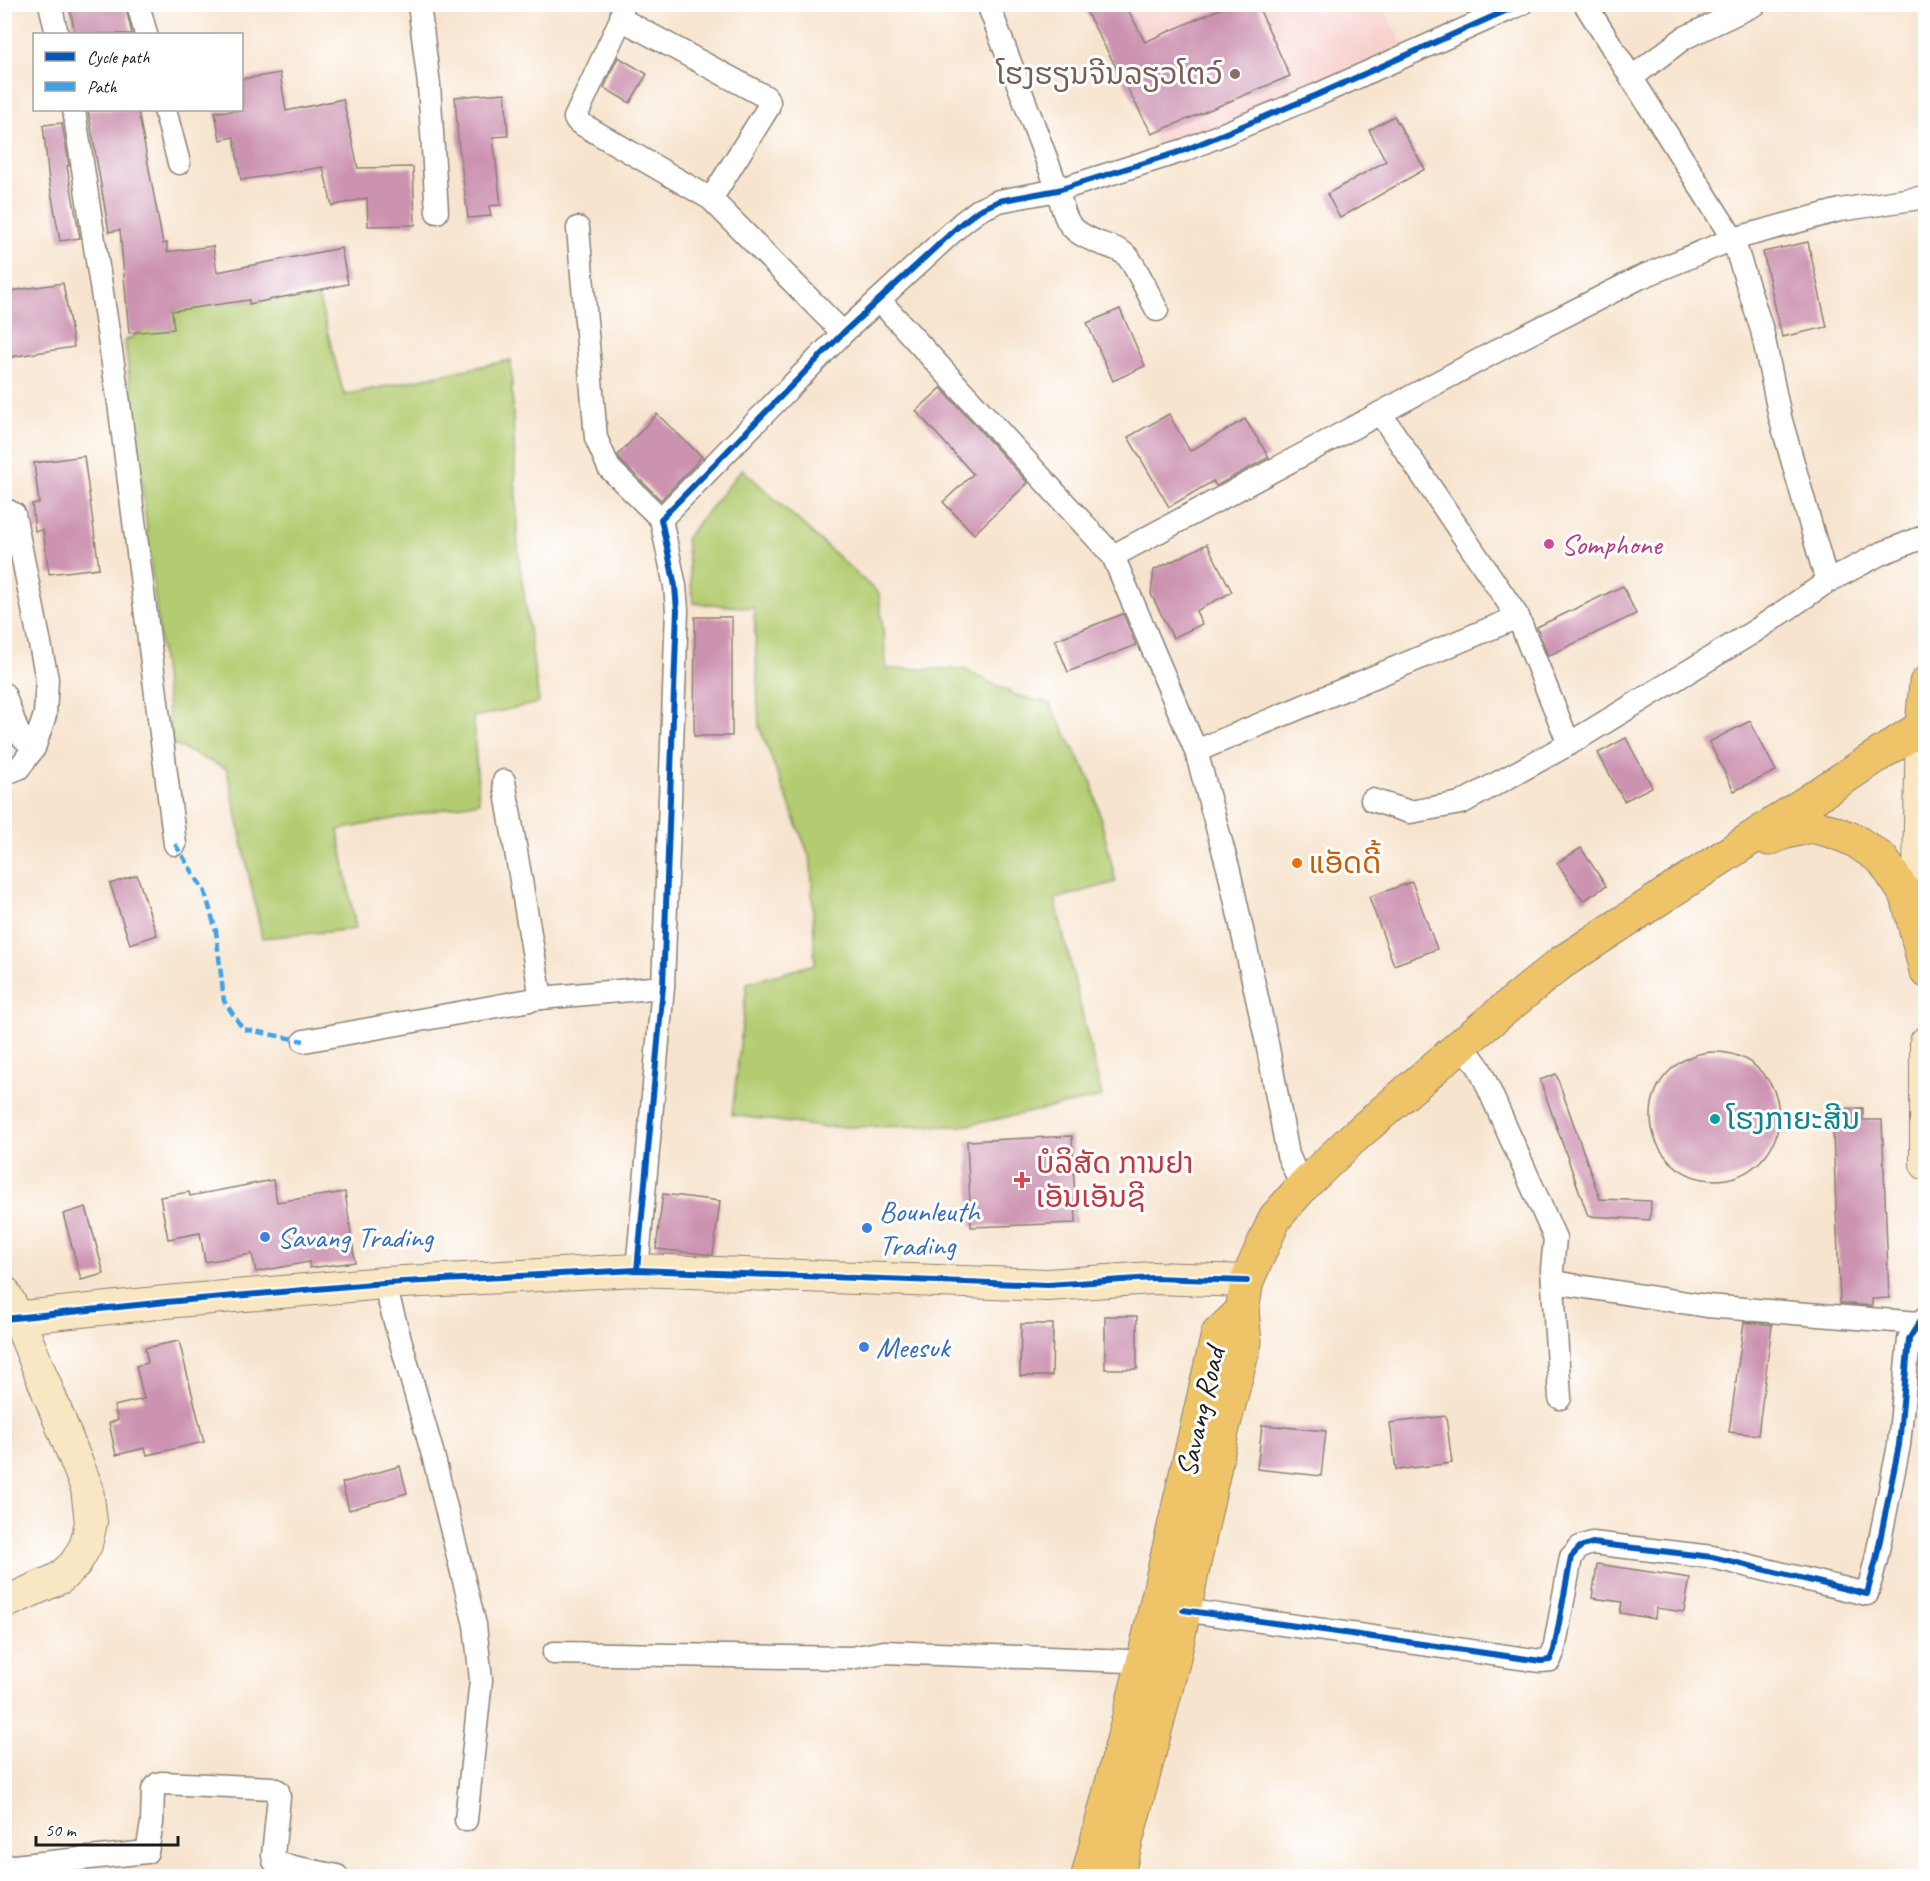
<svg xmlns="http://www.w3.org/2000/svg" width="1930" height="1881" font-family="Caveat,'Noto Sans Lao',sans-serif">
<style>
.built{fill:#f7d0cd}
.green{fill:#b4cc71;stroke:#687446;stroke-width:1.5}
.building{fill:#cc93b0}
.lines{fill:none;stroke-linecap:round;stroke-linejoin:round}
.street-casing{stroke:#8a8075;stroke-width:25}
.secondary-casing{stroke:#8a8075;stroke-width:34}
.primary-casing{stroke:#8a8075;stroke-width:35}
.street{stroke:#fff;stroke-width:22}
.secondary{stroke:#f9e7c3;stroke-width:32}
.primary{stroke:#efc469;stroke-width:33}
.quiet{stroke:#3da2ea;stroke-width:4.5;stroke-dasharray:9 4.5;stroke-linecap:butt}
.cycleway-casing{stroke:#fff;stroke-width:10}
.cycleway{stroke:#0057b8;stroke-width:6}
.education-dot{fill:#8d6e63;stroke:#fff;stroke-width:2}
.hotel-dot{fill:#d1479c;stroke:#fff;stroke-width:2}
.food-dot{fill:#e8710a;stroke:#fff;stroke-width:2}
.culture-dot{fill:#0f9aa8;stroke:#fff;stroke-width:2}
.health-dot{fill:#e0444e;stroke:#fff;stroke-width:2}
.shop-dot{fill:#3f7fe0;stroke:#fff;stroke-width:2}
.labels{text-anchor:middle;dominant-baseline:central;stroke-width:6;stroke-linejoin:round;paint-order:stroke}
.education-label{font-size:30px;fill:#785e54;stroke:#fff;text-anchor:end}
.hotel-label{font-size:30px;fill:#b23c85;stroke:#fff;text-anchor:start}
.food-label{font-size:30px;fill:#c56008;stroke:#fff;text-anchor:start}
.culture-label{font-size:30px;fill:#0d838f;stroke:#fff;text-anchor:start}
.health-label{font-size:30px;fill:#be3a42;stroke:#fff;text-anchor:start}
.shop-label{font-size:30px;fill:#366cbe;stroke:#fff;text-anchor:start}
.street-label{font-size:30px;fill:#1c1c1c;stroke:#fff}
</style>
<rect width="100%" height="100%" fill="#fff"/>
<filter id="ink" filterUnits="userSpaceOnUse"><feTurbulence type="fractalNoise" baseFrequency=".0167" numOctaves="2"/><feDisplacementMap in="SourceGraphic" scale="12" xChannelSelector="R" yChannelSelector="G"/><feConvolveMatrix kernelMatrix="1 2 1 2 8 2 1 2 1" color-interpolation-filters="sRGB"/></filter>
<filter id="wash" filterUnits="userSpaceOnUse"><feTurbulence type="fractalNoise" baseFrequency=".008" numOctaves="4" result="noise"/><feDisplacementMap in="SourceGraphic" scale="24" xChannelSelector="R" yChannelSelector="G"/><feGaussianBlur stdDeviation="1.35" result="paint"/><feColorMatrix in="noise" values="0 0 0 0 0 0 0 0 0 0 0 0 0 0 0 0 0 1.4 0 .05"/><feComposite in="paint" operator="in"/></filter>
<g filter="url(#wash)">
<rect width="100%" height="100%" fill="#f7e4ce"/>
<polygon class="built" points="1082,5 1382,5 1405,49 1158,155 1152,134"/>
<g class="green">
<polygon points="319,299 344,395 511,360 518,551 539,703 473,717 479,802 338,830 356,929 262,938 227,769 172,744 125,341 187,303"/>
<polygon points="742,469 879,594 887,669 965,669 1015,695 1049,703 1092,783 1116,882 1055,899 1102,1097 964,1126 822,1127 732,1115 747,983 815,964 811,861 759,726 754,608 693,603 686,538"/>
</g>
<g id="blocks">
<g class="building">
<polygon points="69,4 125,4 132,34 75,34"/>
<polygon points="1082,4 1125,4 1145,42 1231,4 1257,4 1290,76 1152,134"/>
<polygon points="618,57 647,74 630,103 604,88"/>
<polygon points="280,73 286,111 343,99 358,168 413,167 415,225 368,226 367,198 332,206 323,167 241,180 234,137 220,140 215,112 242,110 242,79"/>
<polygon points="505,93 508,136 493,137 501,205 489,206 491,216 468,218 458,139 455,97"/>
<polygon points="88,110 138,110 163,244 167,243 167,252 213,246 217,272 341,248 348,284 249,304 249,300 172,311 174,329 129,333 120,230 109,232"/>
<polygon points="1394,116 1425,169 1340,218 1327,194 1386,161 1369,130"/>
<polygon points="62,123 69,166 67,166 80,238 60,241 49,181 43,125"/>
<polygon points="1808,242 1827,327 1782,337 1763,252"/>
<polygon points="63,283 74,347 4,358 4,292"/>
<polygon points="1120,309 1145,366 1113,381 1087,323"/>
<polygon points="941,388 1028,483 974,534 943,502 973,474 916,411"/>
<polygon points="657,414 702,457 661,500 620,460 618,455"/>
<polygon points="1169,414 1190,451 1245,419 1269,457 1216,486 1213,481 1169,507 1128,437"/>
<polygon points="84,456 99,568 49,574 43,530 35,531 32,504 39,503 34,463"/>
<polygon points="1207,544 1232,592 1196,611 1202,624 1173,638 1151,594 1154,570"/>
<polygon points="1623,586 1636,614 1548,656 1537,627"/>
<polygon points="1123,614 1136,645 1068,672 1055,640"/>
<polygon points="695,617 732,617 732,736 694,736"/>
<polygon points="1750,721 1776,771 1734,791 1709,742"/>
<polygon points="1626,738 1652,787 1624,801 1598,753"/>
<polygon points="1581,848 1606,886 1583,901 1557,863"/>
<polygon points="137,875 157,935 130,944 110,884"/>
<polygon points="1412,882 1437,949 1394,965 1369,897"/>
<circle cx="1715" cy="1116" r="64"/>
<polygon points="1556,1074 1600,1199 1651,1201 1650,1220 1588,1216 1540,1080"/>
<polygon points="1863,1108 1863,1120 1882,1120 1889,1298 1872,1299 1872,1306 1840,1303 1832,1109"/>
<polygon points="1072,1136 1076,1223 971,1227 967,1141"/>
<polygon points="273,1180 277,1202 345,1192 355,1262 310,1268 309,1262 256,1272 252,1254 205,1262 200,1233 168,1239 160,1197 189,1192 190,1196"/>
<polygon points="663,1194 720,1201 713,1255 656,1249"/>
<polygon points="86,1207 104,1274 81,1280 63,1214"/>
<rect x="1105" y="1316" width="32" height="53"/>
<polygon points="1744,1322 1772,1325 1758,1435 1729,1432"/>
<polygon points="1021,1324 1053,1324 1052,1376 1020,1376"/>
<polygon points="179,1341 204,1442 147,1455 145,1448 116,1455 109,1423 118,1420 114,1406 144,1399 136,1366 148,1363 145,1348"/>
<polygon points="1446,1416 1452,1463 1396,1470 1390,1423"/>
<polygon points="1262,1425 1326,1431 1321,1476 1257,1469"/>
<polygon points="400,1466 407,1493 349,1510 342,1483"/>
<polygon points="1597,1564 1690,1578 1684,1612 1656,1608 1655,1619 1620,1613 1622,1602 1592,1598"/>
</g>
</g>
</g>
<g filter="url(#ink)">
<use href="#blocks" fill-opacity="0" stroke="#8a8075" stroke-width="1.5"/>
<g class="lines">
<defs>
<g id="street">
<polyline points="50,4 57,34"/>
<polyline points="138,4 146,34"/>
<polyline points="419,4 429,85 437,212"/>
<polyline points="623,4 621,19 575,118 578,122 711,199 843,333"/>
<path d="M988,4L1058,190C1066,224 1068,231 1102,244C1111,247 1120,249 1127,256C1137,267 1149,296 1157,310"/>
<polyline points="1585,4 1733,239 1762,330 1780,417 1827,582"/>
<polyline points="621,19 766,97 769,102 768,108 711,199"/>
<polyline points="1631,78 1684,38 1756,4"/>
<polyline points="74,110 119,403 175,844"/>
<polyline points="165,110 179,163"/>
<polyline points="578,228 596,438 609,468 661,519"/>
<polyline points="879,300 1113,556 1196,751 1229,871 1267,1043 1288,1155 1302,1187"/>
<polyline points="1380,413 1518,617 1569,744"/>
<polyline points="4,509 14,514 47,679 45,715 34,748 19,768 4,774"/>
<polyline points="1113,556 1517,340 1639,278 1733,239 1840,210 1926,197"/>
<polyline points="4,694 18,733 34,748"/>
<polyline points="1196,751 1518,617"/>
<polyline points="504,781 541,998"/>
<polyline points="1372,800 1410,812 1461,803 1569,744 1755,631 1827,582 1880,554 1926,536"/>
<polyline points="304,1041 541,998 663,987"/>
<polyline points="1462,1044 1480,1069 1555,1238 1552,1269 1560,1398"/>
<polyline points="637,1270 663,987 677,610 675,586 661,519 843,333 962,223 979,210 999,201 1058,190 1185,150 1317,95 1521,4"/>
<polyline points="1553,1282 1707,1306 1919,1323"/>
<polyline points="384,1283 433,1455 475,1625 481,1680 466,1820"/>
<polyline points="1183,1610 1541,1661 1550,1660 1554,1650 1571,1557 1580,1547 1592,1543 1712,1557 1867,1594 1876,1560 1899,1445 1909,1339 1919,1323 1926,1317"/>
<polyline points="554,1653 851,1658 884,1652 1155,1662"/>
<polyline points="4,1867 147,1852 152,1823 153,1790 158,1784 162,1783 272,1788 278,1791 279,1797 273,1855 274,1861 279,1864 337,1876"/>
</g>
<g id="secondary">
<polyline points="1922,725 1919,872 1926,909"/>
<polyline points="1926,1042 1926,1164"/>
<polyline points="4,1292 18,1318 87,1488 91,1522 86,1545 75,1564 60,1578 4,1603"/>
<polyline points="4,1319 166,1302 384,1283 637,1270 1047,1285 1153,1278 1247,1281"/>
</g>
<g id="primary">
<polyline points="1922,725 1926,683"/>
<polyline points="1769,839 1783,833 1811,826 1831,831 1854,840 1882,859 1907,896 1926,971"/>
<polyline points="1088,1876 1143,1662 1218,1334 1242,1311"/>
<polyline points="1117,1876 1173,1662 1223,1428 1245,1342 1242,1311 1247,1281 1275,1218 1302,1187 1352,1139 1462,1044 1561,963 1926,724"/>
</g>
</defs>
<use href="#street" class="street-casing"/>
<use href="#secondary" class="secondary-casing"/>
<use href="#primary" class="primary-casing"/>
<use href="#street" class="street"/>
<use href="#secondary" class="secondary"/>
<use href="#primary" class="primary"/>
<polyline class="quiet" points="175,844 205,892 216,931 224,1001 243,1029 304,1041"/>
<defs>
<g id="cycleway">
<polyline points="637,1270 663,987 677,610 675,586 661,519 843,333 962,223 979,210 999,201 1058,190 1185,150 1317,95 1521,4"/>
<polyline points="4,1319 166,1302 384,1283 637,1270 1047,1285 1153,1278 1247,1281"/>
<polyline points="1183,1610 1541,1661 1550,1660 1554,1650 1571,1557 1580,1547 1592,1543 1712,1557 1867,1594 1876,1560 1899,1445 1909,1339 1919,1323 1926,1317"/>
</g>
</defs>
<use href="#cycleway" class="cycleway-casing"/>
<use href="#cycleway" class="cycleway"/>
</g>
</g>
<circle class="education-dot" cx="1235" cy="74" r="6"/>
<circle class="hotel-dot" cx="1549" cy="544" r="6"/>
<circle class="food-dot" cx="1297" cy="863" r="6"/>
<circle class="culture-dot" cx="1715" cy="1119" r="6"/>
<path class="health-dot" d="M1019 1171h6v6h6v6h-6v6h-6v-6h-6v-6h6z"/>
<g class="shop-dot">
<circle cx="867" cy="1228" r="6"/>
<circle cx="265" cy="1237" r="6"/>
<circle cx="864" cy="1347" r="6"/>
</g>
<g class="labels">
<g class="education-label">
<text x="1223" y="74">ໂຮງຮຽນຈີນລຽວໂຕວ໌</text>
</g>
<g class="hotel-label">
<text x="1561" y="544">Somphone</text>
</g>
<g class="food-label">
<text x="1309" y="863">ແອັດດີ້</text>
</g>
<g class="culture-label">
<text x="1727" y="1119">ໂຮງກາຍະສີນ</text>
</g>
<g class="health-label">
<text x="1036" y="1163">ບໍລິສັດ ການຢາ<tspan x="1036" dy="34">ເອັນເອັນຊີ</tspan></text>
</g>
<g class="shop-label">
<text x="879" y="1211">Bounleuth<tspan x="879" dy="34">Trading</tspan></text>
<text x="277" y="1237">Savang Trading</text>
<text x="876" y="1347">Meesuk</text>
</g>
<g class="street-label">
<text transform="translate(1200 1412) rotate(-77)">Savang Road</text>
</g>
</g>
<rect width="1930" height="1881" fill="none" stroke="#fff" stroke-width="24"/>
<rect x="33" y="33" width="210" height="78" fill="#ffffff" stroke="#a4a4a4" stroke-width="1.5"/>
<rect x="45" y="52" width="30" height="9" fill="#0057b8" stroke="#a4a4a4" stroke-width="1.5"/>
<text x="87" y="63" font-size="18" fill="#1c1c1c">Cycle path</text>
<rect x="45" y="82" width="30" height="9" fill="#3da2ea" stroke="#a4a4a4" stroke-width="1.5"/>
<text x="87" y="93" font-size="18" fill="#1c1c1c">Path</text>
<path d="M36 1836v9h142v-9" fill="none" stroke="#1c1c1c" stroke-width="3"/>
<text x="45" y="1836" font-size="18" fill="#1c1c1c" stroke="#ffffff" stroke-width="4.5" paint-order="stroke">50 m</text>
</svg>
